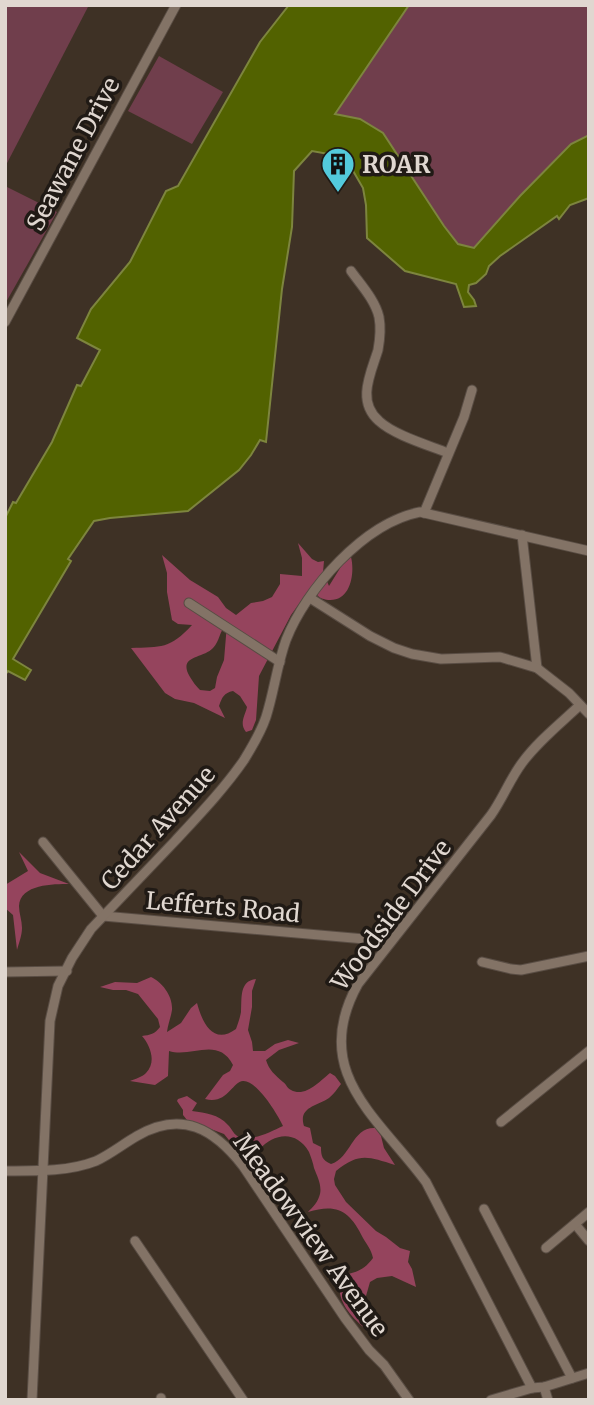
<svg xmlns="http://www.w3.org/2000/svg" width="594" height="1405" font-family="Merriweather,serif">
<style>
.green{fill:#703e4c}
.forest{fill:#95445d;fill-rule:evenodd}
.water{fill:#526200;stroke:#7d853e;stroke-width:2}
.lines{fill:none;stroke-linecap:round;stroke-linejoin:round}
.minor-casing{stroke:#594d44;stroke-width:11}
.minor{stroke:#837366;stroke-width:9}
.labels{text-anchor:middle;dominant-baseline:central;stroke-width:7;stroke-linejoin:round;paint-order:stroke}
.street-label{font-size:24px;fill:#e0d7d0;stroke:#201a15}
.poi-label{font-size:24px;font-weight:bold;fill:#e0d7d0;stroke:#201a15;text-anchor:start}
</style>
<rect width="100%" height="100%" fill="#3e3125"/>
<g class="green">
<polygon points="5,5 89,5 5,167"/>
<polygon points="409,5 589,5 589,135 571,144 520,196 474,248 458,244 444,226 383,133 334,114"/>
<polygon points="159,56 223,92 192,144 128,111"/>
<polygon points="5,186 57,212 5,304"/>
</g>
<g class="forest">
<path d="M298,543L312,559L318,562L324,561L323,572L329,586L342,565L351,557C355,573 351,602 328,600C324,599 321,599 318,596C315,593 314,590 311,587L291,615L259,676L256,720L252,730L246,732C239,723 245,716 247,707L240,696L233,691C224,693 222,697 219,706L225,718L194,703L175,699L165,693L131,648C161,647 170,649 192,625L178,624L172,620L167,592V573L162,555L190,580L218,597L226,608L236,615L251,603L263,601L272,597L280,584V574L302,576V558ZM227,624L224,660L217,677L215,688L210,691L200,690C196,686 193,682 190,677C177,655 203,659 213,648C220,641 219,631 227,624Z"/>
<path d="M19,852L40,873L69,884C54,884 20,884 19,906C19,913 22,921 22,928C22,935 19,943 17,950L13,915L5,908V885L28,871Z"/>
<path d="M151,977C162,982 173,996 172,1010C171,1017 168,1024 167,1032L181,1023L191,1008L197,1003C202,1022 213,1046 236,1029C238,1023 240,1018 241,1012C242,998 239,981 256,979L252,991V1007L248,1030L252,1042L253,1051H265L275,1044L288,1040L299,1043L279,1050L266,1060C269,1070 275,1075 283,1082C287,1085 286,1087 291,1090C305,1098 320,1081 330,1073L335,1076L341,1084C337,1089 334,1094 329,1098C317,1106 298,1107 304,1126L310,1128L313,1143L321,1147C321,1156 322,1160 331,1164C351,1158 352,1127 375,1128L381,1136L384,1148L395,1165C368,1157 360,1152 336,1171L334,1179L335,1185L346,1202L376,1231L386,1237L400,1248L410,1251L408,1262L412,1269L416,1287L392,1276L377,1278L370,1282L362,1310L367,1330C350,1316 333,1298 342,1275C356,1273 364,1270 373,1258C371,1249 367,1245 363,1238C350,1211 337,1203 308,1212C313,1207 318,1202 320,1194C322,1185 317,1176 314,1168C313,1163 311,1157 309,1152C296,1130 274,1133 259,1150L261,1174L251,1167L224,1134L187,1120L183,1115V1110L177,1101L178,1099L187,1096L197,1103L192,1111C206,1113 218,1114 228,1125C232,1129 234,1135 239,1137C254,1141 270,1132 283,1126C278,1115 257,1080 243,1081C232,1082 227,1105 205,1099L223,1075L230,1071L233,1065C218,1036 192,1058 169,1051L168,1076L155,1085L130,1081C135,1079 142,1077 146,1073C157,1062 150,1045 142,1036C150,1035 155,1034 160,1027L158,1019L138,994L126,990H113L100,987L115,982L137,983Z"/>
</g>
<polygon class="water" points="289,5 409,5 335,114 360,119 383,133 444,226 458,244 474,248 520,196 571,144 589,135 589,198 570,205 559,219 557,216 500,256 489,266 486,274 476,283 469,285 468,292 474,300 476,306 464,307 456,284 405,271 367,238 366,205 363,188 345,157 312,151 294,171 292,227 282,289 266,442 260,440 251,455 239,470 188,511 110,518 94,521 68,559 71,561 13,659 31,670 25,680 8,671 5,675 5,518 13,502 16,503 52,442 77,385 81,386 100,350 77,338 91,309 130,262 166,191 178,186 260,42"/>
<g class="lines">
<defs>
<g id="minor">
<path d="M351,271C361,285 375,300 379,317C381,328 380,339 378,350C371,373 356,401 379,421C394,435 428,445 448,453"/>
<polyline points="5,322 176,5"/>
<polyline points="424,513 464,417 472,390"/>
<polyline points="522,535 537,668"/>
<polyline points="310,598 370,636 394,648 412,654 441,659 500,657 537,668 569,693 589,714"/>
<polyline points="189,603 280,662"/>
<polyline points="43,842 103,916 376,940 392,940"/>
<polyline points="482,962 511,969 521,970 589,956"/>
<polyline points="5,972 67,971"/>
<polyline points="501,1122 589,1051"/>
<path d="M5,1171C34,1171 68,1172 96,1161C111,1154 123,1144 137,1136C182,1110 214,1129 243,1166L345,1318L369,1350L384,1365L409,1400"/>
<polyline points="484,1209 572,1378"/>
<polyline points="575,1224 589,1241"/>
<polyline points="135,1241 243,1400"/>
<polyline points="546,1248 589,1212"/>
<polyline points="544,1387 548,1400"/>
<path d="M532,1388L426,1182C378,1117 309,1072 358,984L491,815C503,798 510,779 522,763C538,741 561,723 580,705"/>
<polyline points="161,1398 161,1400"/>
<path d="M32,1400L50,1021L58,986L72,958L91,929C119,900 147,870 175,841C199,815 224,789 244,760C252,747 261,732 266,717C274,692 277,665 286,640C306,589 364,523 420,512L589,551"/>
<polyline points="491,1400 532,1388 544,1387 589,1373"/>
</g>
</defs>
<use href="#minor" class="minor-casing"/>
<use href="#minor" class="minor"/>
</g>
<defs>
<symbol id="building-pin" viewBox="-11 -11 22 30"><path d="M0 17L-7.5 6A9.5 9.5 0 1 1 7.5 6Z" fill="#53cadc" stroke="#201a15"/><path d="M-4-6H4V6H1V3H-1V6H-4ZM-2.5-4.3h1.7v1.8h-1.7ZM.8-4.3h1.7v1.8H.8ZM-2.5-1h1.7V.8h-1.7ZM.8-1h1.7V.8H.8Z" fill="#111"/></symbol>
</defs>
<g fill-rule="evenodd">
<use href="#building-pin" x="319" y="145" width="38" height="52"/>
</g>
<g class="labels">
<g class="street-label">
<text transform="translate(73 154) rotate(-62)">Seawane Drive</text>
<text transform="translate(158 828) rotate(-48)">Cedar Avenue</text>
<text transform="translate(223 907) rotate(5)">Lefferts Road</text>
<text transform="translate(391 915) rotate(-53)">Woodside Drive</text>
<text transform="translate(311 1235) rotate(54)">Meadowview Avenue</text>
</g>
<g class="poi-label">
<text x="362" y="164">ROAR</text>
</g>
</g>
<rect width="594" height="1405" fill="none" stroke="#e0d7d0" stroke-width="14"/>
</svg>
